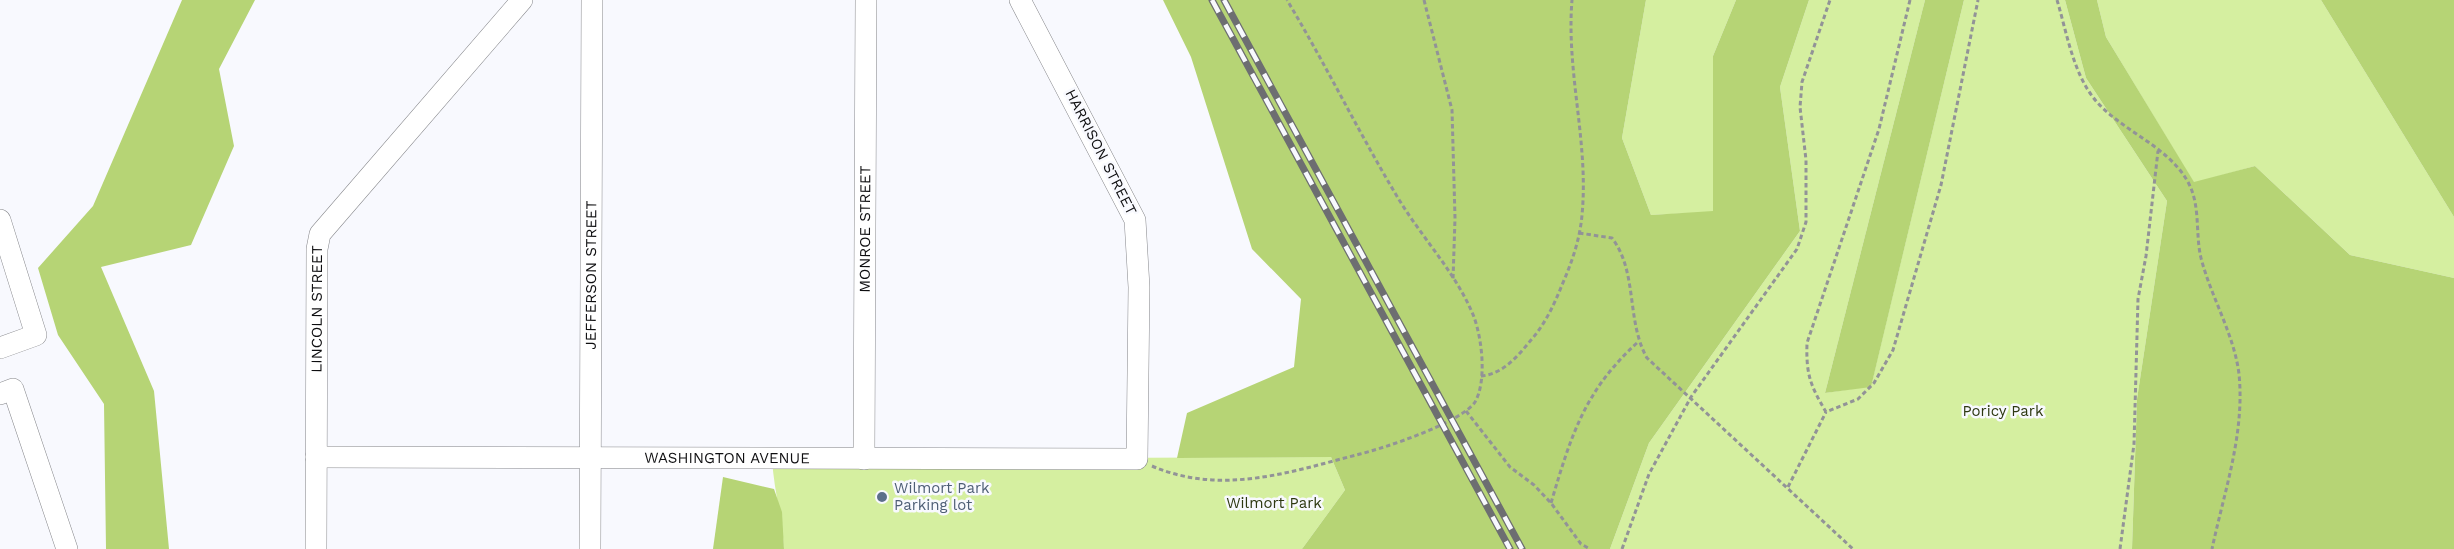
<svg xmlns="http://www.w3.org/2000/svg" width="2454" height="549" font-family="'Work Sans',sans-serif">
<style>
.green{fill:#d5efa0}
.forest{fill:#b6d475}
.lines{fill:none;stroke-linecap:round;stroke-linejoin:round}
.minor-casing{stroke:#86878b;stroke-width:22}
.path{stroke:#929397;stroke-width:3;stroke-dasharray:4.5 3;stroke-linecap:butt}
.minor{stroke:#fff;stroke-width:21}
.rail-casing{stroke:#6d6e71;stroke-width:7}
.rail{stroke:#f8f9fe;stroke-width:4.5;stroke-dasharray:14;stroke-linecap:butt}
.service-dot{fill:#5c6f8a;stroke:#f8f9fe;stroke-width:2}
.labels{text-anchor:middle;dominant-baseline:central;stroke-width:5;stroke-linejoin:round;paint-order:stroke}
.street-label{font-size:15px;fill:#0e0e10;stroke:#f8f9fe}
.park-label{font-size:15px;fill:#2d3810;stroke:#f8f9fe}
.service-label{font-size:15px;fill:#4e5e75;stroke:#f8f9fe;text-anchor:start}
</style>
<rect width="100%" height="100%" fill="#f8f9fe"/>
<g class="green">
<polygon points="1646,0 1736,0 1713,56 1713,212 1651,215 1622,138"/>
<polygon points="1809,0 1925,0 1825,393 1871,386 1964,0 2065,0 2086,78 2167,201 2137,399 2132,549 1610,549 1649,443 1800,231 1780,87"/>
<polygon points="2097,0 2321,0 2454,217 2454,278 2350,255 2255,166 2194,183 2106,37"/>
<path d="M1331,457L1345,490L1302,549H784C782,517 774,491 772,459Z"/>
</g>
<g class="forest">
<polygon points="182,0 255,0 219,69 234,146 191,245 101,267 154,391 169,549 106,549 104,404 58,335 38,268 93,206"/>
<polygon points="1163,0 1646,0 1622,138 1651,215 1713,211 1713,56 1736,0 1809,0 1780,87 1800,231 1649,443 1610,549 1302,549 1345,490 1331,457 1177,458 1187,413 1294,367 1301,299 1252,249 1191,57"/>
<polygon points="1925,0 1964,0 1871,387 1825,393"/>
<polygon points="2065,0 2097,0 2106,37 2194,182 2255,166 2350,255 2454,278 2454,549 2132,549 2137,399 2167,201 2086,78"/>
<polygon points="2321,0 2454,0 2454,217"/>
<polygon points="723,477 774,489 782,512 784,549 713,549"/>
</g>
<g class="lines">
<defs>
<g id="minor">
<polyline points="0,220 36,335 0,348"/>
<polyline points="0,394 13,389 67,549"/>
<path id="s1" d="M316,457L1137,459L1139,287L1135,220L1020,0"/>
<path id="s2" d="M864,459L866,0"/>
<path id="s3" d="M316,549L317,249L320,234L522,0"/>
<path id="s4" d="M590,549L592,0"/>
</g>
</defs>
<use href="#minor" class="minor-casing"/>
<g class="path">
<polyline points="1424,0 1452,110 1455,218 1453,280"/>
<path d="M1910,0L1879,129L1807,343C1806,374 1810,385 1826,412L1858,399L1874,383L1893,350L1941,185L1978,0"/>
<path d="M2057,0C2067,33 2073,74 2096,101C2122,131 2168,146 2188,182C2201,206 2195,233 2201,258C2211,297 2234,334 2239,374C2245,434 2224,492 2212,549"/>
<path d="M1579,233L1612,238C1638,272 1626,321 1647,358L1853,549"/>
<path d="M1481,376C1503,374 1517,357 1531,340C1545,324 1554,305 1562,285C1572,262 1580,239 1582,215C1589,143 1566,72 1572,0"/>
<polyline points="1466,411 1510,467 1534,485 1551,503 1581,544 1590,549"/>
<path d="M1152,466C1222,496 1290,472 1360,454C1385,448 1462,422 1475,402C1487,381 1482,339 1474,317C1457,274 1422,238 1398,198C1359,133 1326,65 1287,0"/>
<polyline points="1788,487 1826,412"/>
<path d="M1551,503C1571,436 1584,391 1638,342"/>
<polyline points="1622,549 1649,474 1691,397 1797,249 1806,222 1806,160 1800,107 1802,82 1830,0"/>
<polyline points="2120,549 2134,444 2138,299 2146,256 2158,151"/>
</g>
<use href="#minor" class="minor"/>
<defs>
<g id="rail">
<polyline points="1212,0 1510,549"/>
<polyline points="1224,0 1522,549"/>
</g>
</defs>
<use href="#rail" class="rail-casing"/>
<use href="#rail" class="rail"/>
</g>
<circle class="service-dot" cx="882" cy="497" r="6"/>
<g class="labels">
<g class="street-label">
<text transform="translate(1101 152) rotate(63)">HARRISON STREET</text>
<text stroke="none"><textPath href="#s2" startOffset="230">MONROE STREET</textPath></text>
<text stroke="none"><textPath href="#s4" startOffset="274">JEFFERSON STREET</textPath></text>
<text stroke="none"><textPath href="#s3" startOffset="240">LINCOLN STREET</textPath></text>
<text stroke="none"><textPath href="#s1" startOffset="411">WASHINGTON AVENUE</textPath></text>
</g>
<g class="park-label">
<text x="2003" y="411">Poricy Park</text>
<text x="1274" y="503">Wilmort Park</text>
</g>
<g class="service-label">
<text x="894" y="488">Wilmort Park<tspan x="894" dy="17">Parking lot</tspan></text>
</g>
</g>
</svg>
